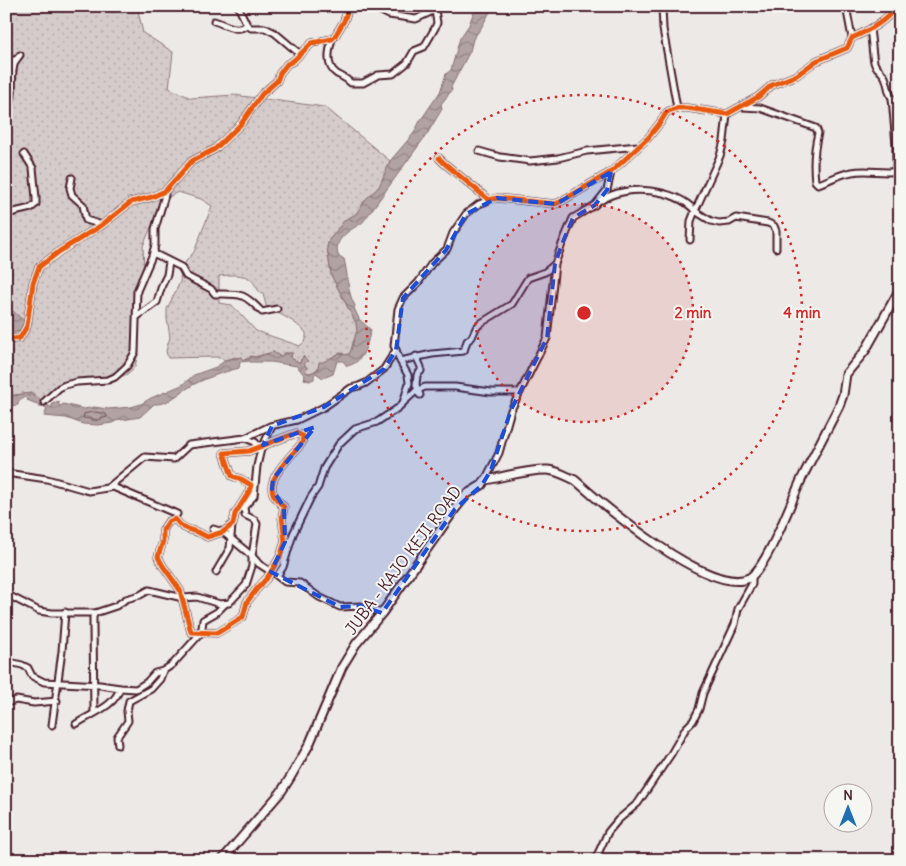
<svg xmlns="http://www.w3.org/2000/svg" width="906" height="866" font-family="Delius,sans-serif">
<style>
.green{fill:url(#green-dots);stroke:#8f757a;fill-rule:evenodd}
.water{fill:url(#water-waves);stroke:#886e73}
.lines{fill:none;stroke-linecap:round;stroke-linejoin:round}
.shore{stroke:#73535b;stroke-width:1}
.street-casing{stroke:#4a1f2b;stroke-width:9}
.secondary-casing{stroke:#4a1f2b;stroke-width:11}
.street{stroke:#f6f6f2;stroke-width:5}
.secondary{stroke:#f6f6f2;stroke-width:7}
.cycleway-casing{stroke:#f6f6f2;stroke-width:8}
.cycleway{stroke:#e8590c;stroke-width:5}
.marked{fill:#1d4ed8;fill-opacity:0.2;stroke:#1d4ed8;stroke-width:4;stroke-dasharray:10 6;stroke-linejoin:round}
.ring{fill:none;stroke:#d62828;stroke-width:2.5;stroke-dasharray:2.5 5}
.labels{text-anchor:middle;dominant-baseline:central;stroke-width:4;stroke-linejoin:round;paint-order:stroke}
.street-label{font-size:16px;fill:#4a1f2b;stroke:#f6f6f2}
.centre{fill:#d62828;stroke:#f6f6f2;stroke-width:2.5}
.ring-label{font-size:15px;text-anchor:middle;font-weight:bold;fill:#d62828;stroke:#f6f6f2;stroke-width:4;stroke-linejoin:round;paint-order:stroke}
</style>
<defs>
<pattern id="green-dots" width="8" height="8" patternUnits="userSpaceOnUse" patternTransform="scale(1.25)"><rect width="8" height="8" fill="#d4cbca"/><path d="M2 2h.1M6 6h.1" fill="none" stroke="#b8aeae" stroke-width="1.8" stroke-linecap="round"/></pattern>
<pattern id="water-waves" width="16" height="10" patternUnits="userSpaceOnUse" patternTransform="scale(1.25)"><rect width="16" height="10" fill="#b1a2a3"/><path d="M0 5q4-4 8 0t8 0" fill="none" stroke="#928385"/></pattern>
</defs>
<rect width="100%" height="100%" fill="#ece9e6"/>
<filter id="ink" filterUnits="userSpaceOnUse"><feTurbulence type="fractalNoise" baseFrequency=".02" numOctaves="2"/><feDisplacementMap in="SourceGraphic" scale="10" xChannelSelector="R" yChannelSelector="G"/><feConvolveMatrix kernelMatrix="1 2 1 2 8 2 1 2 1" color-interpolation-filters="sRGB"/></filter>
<g filter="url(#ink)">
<path class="green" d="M6,6H137L143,33L173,52L169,88L191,98L234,95L325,107L390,161L379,187L366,199L356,214L345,220L329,240L327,247L331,275L356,323L357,330L351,353L346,355L340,353C335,356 329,358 324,362C318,367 316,373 307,373C304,369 304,364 301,359L300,363L291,358L292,353H284L281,357L273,352L243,360L235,357L226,360L216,357L168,358L166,351L170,337L167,319V309L180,282L181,267L194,252L212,206L201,199L178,192L172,195L164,202L155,222L152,225L143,246L144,269L138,303L136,341L138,352L135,367L127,374L110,382L81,384L59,390L45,402L51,408L32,393L6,396ZM230,275C236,275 245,275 250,279C256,283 256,291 263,294L267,309C282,314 295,321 306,333V340L300,346L256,331L232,305L219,303V276Z"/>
<g class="water">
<path d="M481,6H496L490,12L481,28L473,39L470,51L451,87L452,90L441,104L442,109L427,134L363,222C351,230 333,238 338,255L344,259C348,274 347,292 355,306L354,308L359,319L371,330C366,345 365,362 347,366L343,361H337L333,374L323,378L316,373L314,375V379L309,381L304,379L305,376L297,366L271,362H250V361L240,362L239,368C224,372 201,379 188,388C177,394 168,405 154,404L140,417L122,420L120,419L112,423L98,425L83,424L66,418L44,416L47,409L45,407H39L37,404L27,400L29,395L18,402V405L6,406V396L32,393L51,408L53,403L60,402L58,404L61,406L63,404L84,409L94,407L108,409L131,407L141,404L151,398L182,385L194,375L216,367L226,360L241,357L243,360L250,359V356L256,357L273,352L281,357L284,353H292L291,358L300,363L303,356L308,361L304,363L307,368L305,370L307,373L310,374L318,369L319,362H323L340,353L346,355L350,353L357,330L356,323L331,275L327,247L329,240L345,220L356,214L366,199L379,187L390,161L414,133L420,121L440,92L446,74L451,70L460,38L469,25L473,14Z"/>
<polygon points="13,311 25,322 22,330 14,333 9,328 7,317"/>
</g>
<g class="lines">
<polygon class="shore" points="95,412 106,414 107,417 98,420 83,418 84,414"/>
<defs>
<g id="street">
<polyline points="238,6 247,25 251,28 265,28 275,33 300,54"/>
<polyline points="371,6 389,15 416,19 435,10 435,6"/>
<polyline points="662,6 663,29 677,108"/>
<polyline points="846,6 852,38"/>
<path d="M214,21C225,24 236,33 247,25"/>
<path d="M870,30C872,41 872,51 874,62C875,68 882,71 885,77C890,88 886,98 900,102"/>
<path d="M332,39C329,50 325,66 337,74C343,77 346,78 351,83H363L378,75L393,74L407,63L414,51L424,47L435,28L437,23L435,10"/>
<polyline points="6,60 16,60"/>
<polyline points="892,98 896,145 896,172"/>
<path d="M743,107L760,108L816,128L818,133C814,149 813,164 815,181L818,184C830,180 840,174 852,172C868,169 884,174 900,171"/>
<path d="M6,109C17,97 9,76 15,62C16,59 19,57 20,55"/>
<polyline points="479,151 500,157 530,161 558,158 587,151 638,146"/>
<path d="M439,158L444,163L489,200L497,198L555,204L560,202L611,172L648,138L660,123L666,113L669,111L677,108H687L727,114L758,97L772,85L797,75L816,61L847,48L852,38C870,30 885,22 897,6"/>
<polyline points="72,178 70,188 72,195 83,205 86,220 102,225"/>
<path d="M602,200C625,184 676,188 695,211L720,156L724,141L727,114"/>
<polyline points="6,214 31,208 36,204 36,198 33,168 24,154"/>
<polyline points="690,240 691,221 695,211 711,221 719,223 729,222 736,218 768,223 774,226 776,231 776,248"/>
<path d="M154,250L155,254L181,267L186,276L211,289L215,294C241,294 243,292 262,312L277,309"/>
<polyline points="138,316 157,302 162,285 167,275 169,262"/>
<polyline points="6,340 20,338 27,326 33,283 39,267 60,251 102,225 131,202 152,197 165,191 192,161 215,149 241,124 262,94 277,81 280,73 287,64 293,61 312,43 332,39 335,36 344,21 349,6"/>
<polyline points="400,361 432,354 464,351 467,341 472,337 476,328 481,323 512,304 528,278 545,272 555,264"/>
<polyline points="416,391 420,395 416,385 417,375 421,371 421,367 416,356"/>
<polyline points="44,402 59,388 65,385 77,382 108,380 115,377 127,366 135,352 137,291 152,256 155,245 155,229 165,195 165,191"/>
<polyline points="403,403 416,391 425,387 455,387 491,392 520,392"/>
<path d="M296,433L303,436L302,443C294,453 271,474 272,488C272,496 279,502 284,507L282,517L285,542L280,557L267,578L256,590L247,602L243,617L217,633L191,632L180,590L163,566L158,557L163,541V530L168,522L175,519C185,533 194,528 207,537L223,532L233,524L235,514L249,492L251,485L241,479L232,476L224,453L249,451Z"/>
<polyline points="245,438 255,442 261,449 257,466 254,496 244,507 245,515 255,520 257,524 252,556 259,564 273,573"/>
<polyline points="263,446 272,426"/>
<polyline points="6,473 47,479 89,491 113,487 177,514"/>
<polyline points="485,480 499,453 511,410 547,338 555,264 562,244 573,218 595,205 607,190 611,172"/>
<polyline points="109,487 145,457 174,459 189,445 245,438 270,426 297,420 324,407 351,388 359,386 366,383 384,369 396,350 394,346 398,309 403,298 418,283 432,263 447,249 453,233 466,214 479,204 489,200"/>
<polyline points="216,572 230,548 232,525"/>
<polyline points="6,594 39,611 52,613 95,613 116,606 126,599 140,595 149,590 183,598 197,597 220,604 229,603 246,585 252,566 252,556 223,532 213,529"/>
<polyline points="382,613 361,606 340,607 319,597 300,583 285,582 277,576 283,567 293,534 311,497 318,487 324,468 339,444 355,429 377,422 398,408 403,403 409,383 408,375 400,361 396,350"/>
<polyline points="6,661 22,665 28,668 32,676 44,682 100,685 120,688 136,689 147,682 155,673 163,671"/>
<polyline points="10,702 16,700 34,703 57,701"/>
<polyline points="94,712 93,625 93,617 95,613"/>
<path d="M76,724C90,714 115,707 120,688"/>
<polyline points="52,725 62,651 65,612"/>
<polyline points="118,745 117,737 128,721 127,711 129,701 151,689 160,679 163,671 173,664 199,635 202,628 203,620 217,612 225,604"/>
<polyline points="595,860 608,832 618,820 638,803 671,754 686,728 693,721 699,709 703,693 735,624 738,609 752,584 752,575"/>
</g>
<path id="secondary" d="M222,860L281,792L290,778L309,745L342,667L356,644L382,613L455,509L467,494L482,485L485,480C505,477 528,469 548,470C558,471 566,476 575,480C603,505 711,597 749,578C767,568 792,499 802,478C814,454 827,430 839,406L843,395L846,374L865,351L900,289"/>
</defs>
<use href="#street" class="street-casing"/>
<use href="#secondary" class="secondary-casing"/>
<use href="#street" class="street"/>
<use href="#secondary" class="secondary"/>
<defs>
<g id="cycleway">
<path d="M439,158L444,163L489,200L497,198L555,204L560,202L611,172L648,138L660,123L666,113L669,111L677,108H687L727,114L758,97L772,85L797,75L816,61L847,48L852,38C870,30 885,22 897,6"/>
<polyline points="6,340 20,338 27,326 33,283 39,267 60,251 102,225 131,202 152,197 165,191 192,161 215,149 241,124 262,94 277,81 280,73 287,64 293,61 312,43 332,39 335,36 344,21 349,6"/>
<path d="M296,433L303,436L302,443C294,453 271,474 272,488C272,496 279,502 284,507L282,517L285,542L280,557L267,578L256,590L247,602L243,617L217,633L191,632L180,590L163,566L158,557L163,541V530L168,522L175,519C185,533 194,528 207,537L223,532L233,524L235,514L249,492L251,485L241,479L232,476L224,453L249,451Z"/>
</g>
</defs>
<use href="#cycleway" class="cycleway-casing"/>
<use href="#cycleway" class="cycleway"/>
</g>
</g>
<path class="marked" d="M611,172L607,190L595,205L573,218L562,244L555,264L547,338L511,410L491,470L482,485L455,509L382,613L361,606L340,607L271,572L285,542L284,507L272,489L273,479L315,427L263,445L272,426L324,407L384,369L396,350L403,298L446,250L466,214L497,198L556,204Z"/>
<circle cx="584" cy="313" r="109" fill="#d62828" fill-opacity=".12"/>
<g class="ring">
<circle cx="584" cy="313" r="109"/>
<circle cx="584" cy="313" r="218"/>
</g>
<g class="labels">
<g class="street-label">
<text transform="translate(403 560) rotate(-53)">JUBA - KAJO KEJI ROAD</text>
</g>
</g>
<circle cx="584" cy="313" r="8" class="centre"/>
<g class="ring-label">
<text x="693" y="318">2 min</text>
<text x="802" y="318">4 min</text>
</g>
<rect width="906" height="866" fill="none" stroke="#f6f6f2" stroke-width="25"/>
<rect x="12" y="12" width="881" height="841" fill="none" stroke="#4a1f2b" stroke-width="2" filter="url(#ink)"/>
<g transform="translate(848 808)"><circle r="24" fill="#f6f6f2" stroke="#b1a0a2"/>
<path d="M0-4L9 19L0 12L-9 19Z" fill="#1f6fb2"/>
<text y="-8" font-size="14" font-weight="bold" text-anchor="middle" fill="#4a1f2b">N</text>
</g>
</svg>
